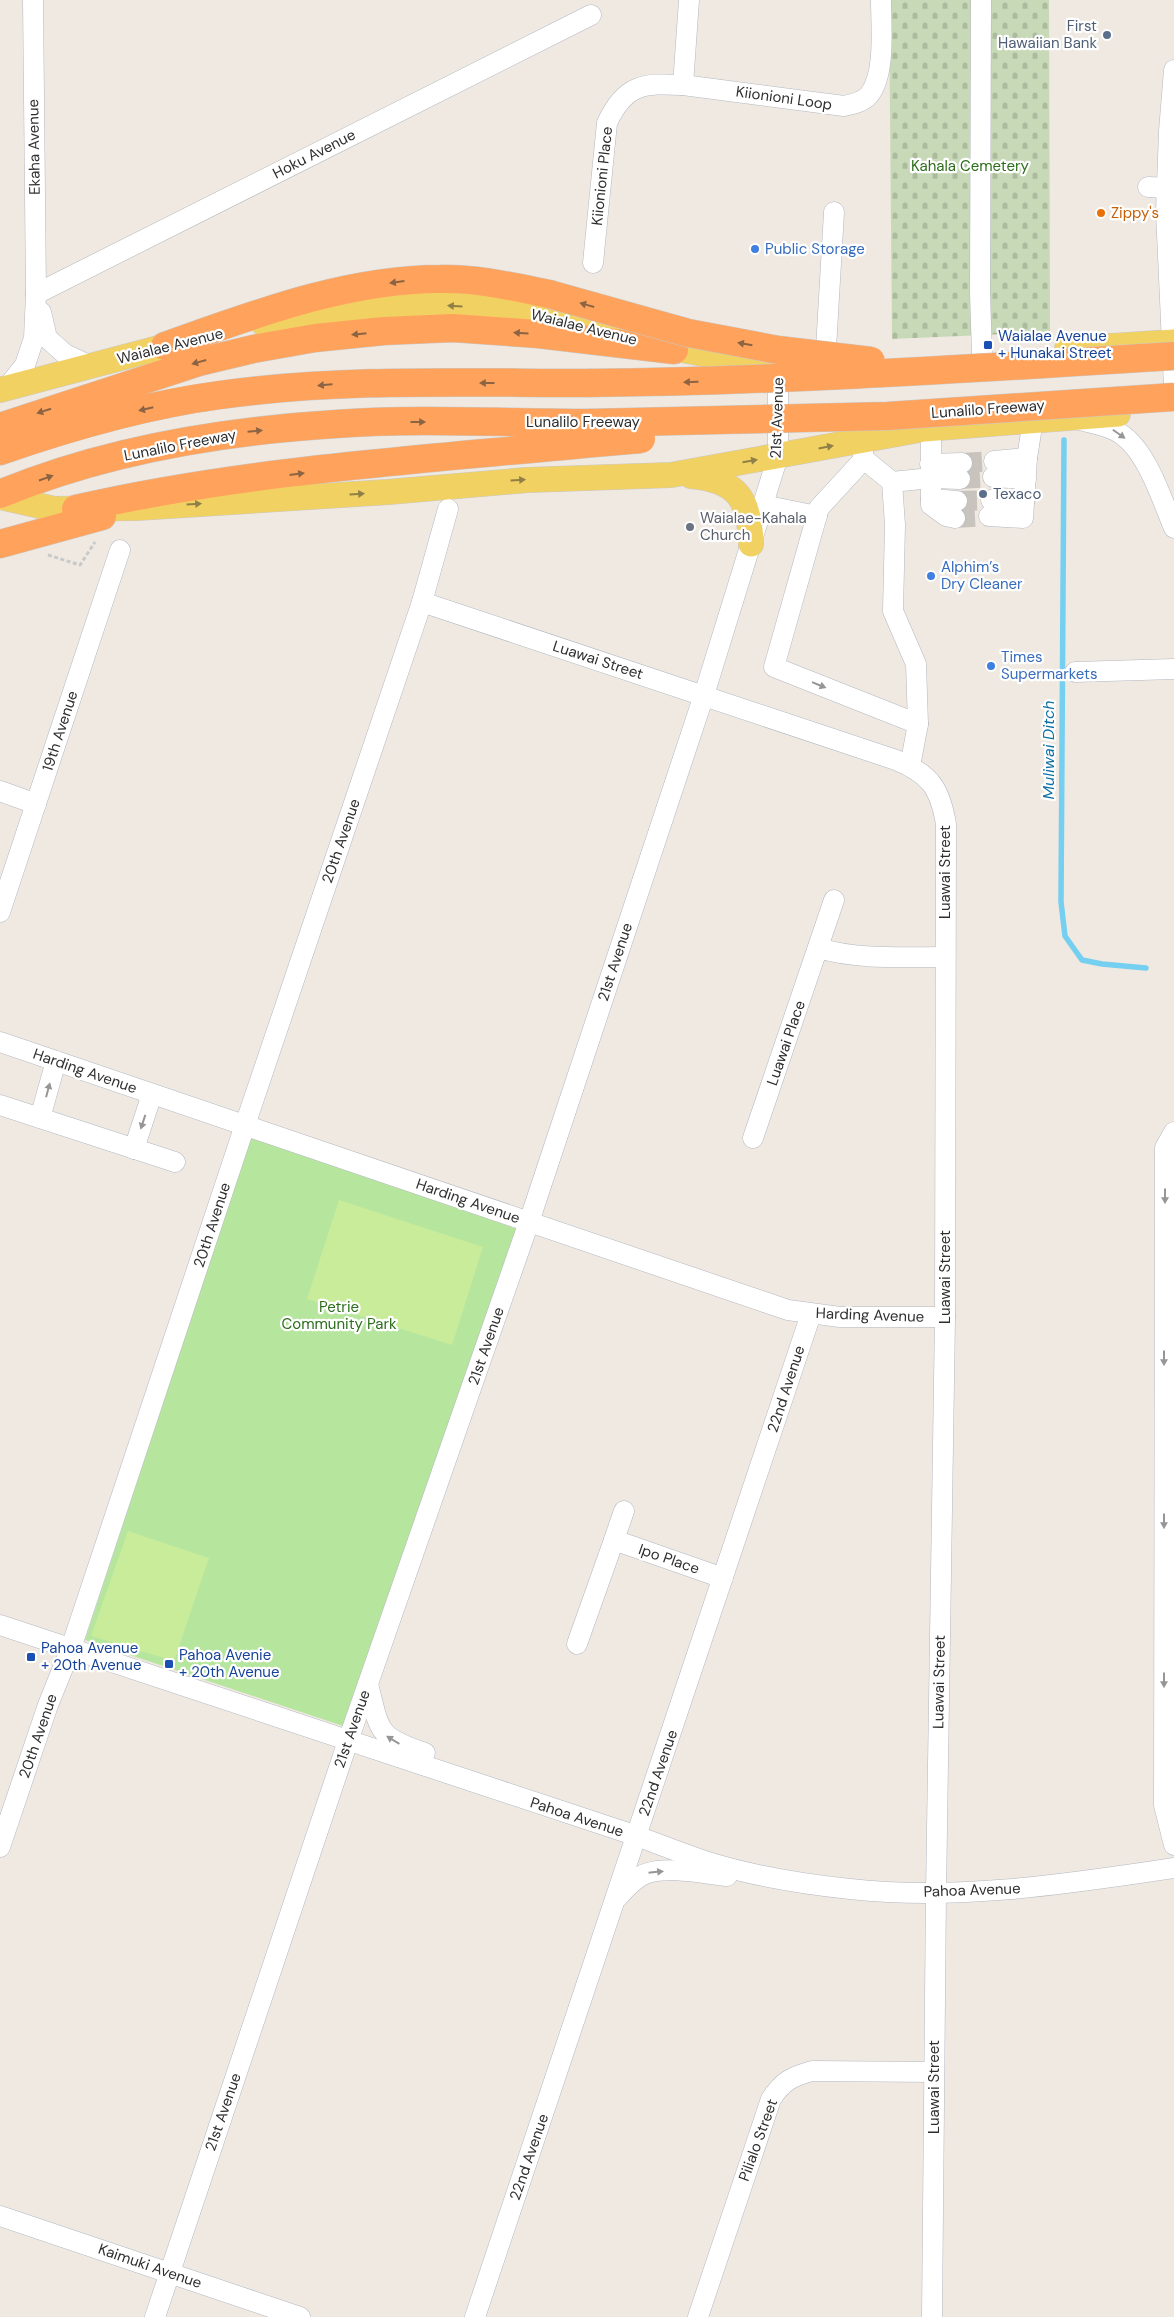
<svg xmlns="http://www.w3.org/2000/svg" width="1174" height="2317" font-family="'DM Sans',sans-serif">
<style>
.cemetery{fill:url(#cemetery-stones)}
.park{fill:#b6e59e}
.pitch{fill:#c9ec9a}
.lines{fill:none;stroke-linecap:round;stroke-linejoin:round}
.stream{stroke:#75cff0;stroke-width:5.5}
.minor-tunnel{stroke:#c8c4bd;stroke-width:20;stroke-dasharray:20 10;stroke-linecap:butt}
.minor-casing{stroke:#b4b7c1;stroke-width:21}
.major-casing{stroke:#c9c9c9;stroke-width:26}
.highway-casing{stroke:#c9c9c9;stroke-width:29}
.path{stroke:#c9c9c9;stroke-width:3;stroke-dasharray:4 2.5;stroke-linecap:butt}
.minor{stroke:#fff;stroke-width:20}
.major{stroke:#f2d163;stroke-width:25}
.highway{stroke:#ffa35c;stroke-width:28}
.highway-bridge-casing{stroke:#c9c9c9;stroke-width:29;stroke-linecap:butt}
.highway-bridge{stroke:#ffa35c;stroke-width:28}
.oneway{fill:#8c6343}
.oneway2{fill:#908048}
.oneway3{fill:#969696}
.service-dot{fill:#5c6f8a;stroke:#fff;stroke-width:2}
.food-dot{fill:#e8710a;stroke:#fff;stroke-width:2}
.shop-dot{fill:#3f7fe0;stroke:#fff;stroke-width:2}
.transit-dot{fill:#1a4fb4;stroke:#fff;stroke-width:2}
.worship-dot{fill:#6b7280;stroke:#fff;stroke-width:2}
.labels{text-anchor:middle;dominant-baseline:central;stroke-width:4.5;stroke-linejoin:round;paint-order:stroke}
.service-label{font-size:15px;fill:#4e5e75;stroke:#fff;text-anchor:end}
.street-label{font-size:15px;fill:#2e2e2e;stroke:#fff}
.park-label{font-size:15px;fill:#2c6e1b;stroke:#fff}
.food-label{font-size:15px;fill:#c56008;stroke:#fff;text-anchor:start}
.shop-label{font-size:15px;fill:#366cbe;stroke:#fff;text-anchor:start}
.transit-label{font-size:15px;fill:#164399;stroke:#fff;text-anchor:start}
.worship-label{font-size:15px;fill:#5b616d;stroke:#fff;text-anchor:start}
.water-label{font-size:16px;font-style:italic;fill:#0d6fa3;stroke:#fff}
</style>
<defs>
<pattern id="cemetery-stones" width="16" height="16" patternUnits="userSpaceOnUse" patternTransform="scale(1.25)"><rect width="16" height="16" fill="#c8d9b8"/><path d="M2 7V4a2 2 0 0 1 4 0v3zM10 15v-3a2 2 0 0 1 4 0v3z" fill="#acbb9e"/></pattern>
</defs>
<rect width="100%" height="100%" fill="#efe9e1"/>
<polygon class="cemetery" points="889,0 1049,0 1050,332 892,339"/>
<polygon class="park" points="251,1137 517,1229 343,1726 85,1640"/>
<g class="pitch">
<polygon points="339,1200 483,1247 452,1345 307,1299"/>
<polygon points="128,1531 209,1558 174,1661 91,1636"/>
</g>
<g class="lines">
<polyline class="stream" points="1064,440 1061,902 1065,936 1082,960 1102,964 1146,968"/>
<g class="minor-tunnel">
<polyline points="962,463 994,461"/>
<polyline points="960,479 993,477"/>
<polyline points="957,501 991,500"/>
<polyline points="955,518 989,516"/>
</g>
<defs>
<g id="minor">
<polyline points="981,0 980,293 982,355"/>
<polyline points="1174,70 1169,131 1166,212 1174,387"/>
<polyline points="683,85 689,0"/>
<polyline points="1148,187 1168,188"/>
<path d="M593,263L607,123C625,84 643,83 683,85L844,106C853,104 863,102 869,95C886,74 881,26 881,0"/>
<polyline points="36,294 591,15"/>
<polyline points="41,312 47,338 65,354 93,367"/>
<polyline points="825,366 834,212"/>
<polyline points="6,389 25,365 34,338 36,294 33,0"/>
<path d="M1080,420C1091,423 1104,425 1114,430C1146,445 1161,498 1174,528"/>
<polyline points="931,428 931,505 946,516 955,518"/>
<polyline points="862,447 864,459 892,482 895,525 893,611 916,664 918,724 910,766"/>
<polyline points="1027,458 1033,420"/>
<polyline points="864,459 819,508 774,667 918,724"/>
<polyline points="930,464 962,463"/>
<polyline points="993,477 1026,479"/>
<polyline points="892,482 931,478 960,479"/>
<polyline points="931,499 957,501"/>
<polyline points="991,500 1024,503"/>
<polyline points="763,505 817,516"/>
<polyline points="989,516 1023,518 1027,458 994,461"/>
<path d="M422,602L896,760C930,774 940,788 946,824L945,1317L936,1893L932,2317"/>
<polyline points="1075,672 1174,669"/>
<polyline points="0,791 36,804"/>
<polyline points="0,912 120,550"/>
<path d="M818,948C859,960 902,957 945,957"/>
<polyline points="0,1042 788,1310 840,1317 945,1317"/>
<polyline points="0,1105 175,1162"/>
<polyline points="40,1118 56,1061"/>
<polyline points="1174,1132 1165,1148 1164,1805 1174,1845"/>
<polyline points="753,1138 834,900"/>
<polyline points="134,1149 152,1094"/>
<polyline points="614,1540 624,1511"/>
<path d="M0,1625L637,1836C661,1845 684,1854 708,1862C753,1876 803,1884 850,1889C958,1901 1067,1884 1174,1868"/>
<polyline points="577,1644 614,1540 723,1578"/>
<path d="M368,1684C380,1731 376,1737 425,1753"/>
<polyline points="0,1847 48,1705 71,1648 245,1125 422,602 448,509"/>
<path d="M618,1897C626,1888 636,1876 648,1873C669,1866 705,1874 727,1876"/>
<polyline points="0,2216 300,2317"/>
<polyline points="155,2317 348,1741 529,1222 704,695 778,456 778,367"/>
<polyline points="475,2317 811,1314"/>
<path d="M698,2317L771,2099C783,2081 791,2077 812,2071L934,2072"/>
</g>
<g id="major">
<path d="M263,323C349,305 437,299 524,312C552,316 581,326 609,333"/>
<polyline points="655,345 785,369 797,368"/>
<polyline points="1067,349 1174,342"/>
<polyline points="0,390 185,341"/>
<path d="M691,476C737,480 750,499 751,544"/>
<polyline points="0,497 54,509 136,508 388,492 527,480 671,475 924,429 1118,414"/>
</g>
<g id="highway">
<path d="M165,346C253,315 346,279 441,279C477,278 514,287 549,294"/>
<polyline points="0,427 199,362 253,349 315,338 384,331 453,328 538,334 674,350"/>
<path d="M0,451C72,426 145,405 220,395C342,378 466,383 588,383"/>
<path d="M0,494C106,450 222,431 336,424C420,418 505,423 589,423"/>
<path d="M76,509C240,471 416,460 583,444"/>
<polyline points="0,544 102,516"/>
</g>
</defs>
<use href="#minor" class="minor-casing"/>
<use href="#major" class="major-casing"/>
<use href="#highway" class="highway-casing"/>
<polyline class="path" points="48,555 80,565 95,542"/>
<use href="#minor" class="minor"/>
<use href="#major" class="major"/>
<use href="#highway" class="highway"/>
<defs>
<g id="highway-bridge">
<polyline points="549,294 688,333 778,350 871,361"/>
<path d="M588,383C784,381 979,368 1174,356"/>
<polyline points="589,423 888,416 1174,397"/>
<polyline points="583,444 641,439"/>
</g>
</defs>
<use href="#highway-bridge" class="highway-bridge-casing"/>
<use href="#highway-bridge" class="highway-bridge"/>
</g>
<defs><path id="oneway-solid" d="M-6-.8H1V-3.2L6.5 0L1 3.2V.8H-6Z" transform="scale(1.25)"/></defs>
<g class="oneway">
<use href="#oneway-solid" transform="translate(397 282) rotate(172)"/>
<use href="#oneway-solid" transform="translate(587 305) rotate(-164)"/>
<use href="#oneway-solid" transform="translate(521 333) rotate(-176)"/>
<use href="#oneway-solid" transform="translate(359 334) rotate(174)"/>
<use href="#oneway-solid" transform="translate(745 344) rotate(-170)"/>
<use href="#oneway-solid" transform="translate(199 362) rotate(164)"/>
<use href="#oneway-solid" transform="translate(691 382) rotate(179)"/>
<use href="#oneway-solid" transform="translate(487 383) rotate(-180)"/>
<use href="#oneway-solid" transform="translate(325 385) rotate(175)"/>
<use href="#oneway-solid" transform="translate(146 409) rotate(167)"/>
<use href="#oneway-solid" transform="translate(44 411) rotate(162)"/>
<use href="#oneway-solid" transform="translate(418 422)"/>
<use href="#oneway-solid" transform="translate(255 431) rotate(-6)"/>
<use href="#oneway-solid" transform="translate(297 474) rotate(-7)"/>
<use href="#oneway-solid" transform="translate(46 478) rotate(-19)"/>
</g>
<g class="oneway2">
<use href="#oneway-solid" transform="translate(455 306) rotate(-177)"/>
<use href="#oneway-solid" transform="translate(826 447) rotate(-11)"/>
<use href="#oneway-solid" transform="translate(750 461) rotate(-10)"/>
<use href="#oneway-solid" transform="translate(518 480) rotate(-4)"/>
<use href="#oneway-solid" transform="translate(357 494) rotate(-4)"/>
<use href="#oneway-solid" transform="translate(194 504) rotate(-4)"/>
</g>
<g class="oneway3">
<use href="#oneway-solid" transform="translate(1119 434) rotate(35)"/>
<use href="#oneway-solid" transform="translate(819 685) rotate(22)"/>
<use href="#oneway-solid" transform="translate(48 1090) rotate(-75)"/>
<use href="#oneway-solid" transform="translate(143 1122) rotate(108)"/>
<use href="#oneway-solid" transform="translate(1165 1196) rotate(90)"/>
<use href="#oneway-solid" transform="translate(1164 1358) rotate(90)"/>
<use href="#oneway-solid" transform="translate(1164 1521) rotate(90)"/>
<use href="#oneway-solid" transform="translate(1164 1680) rotate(90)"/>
<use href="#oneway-solid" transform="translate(393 1740) rotate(-149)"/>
<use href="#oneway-solid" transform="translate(656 1872) rotate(-6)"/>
</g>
<g class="service-dot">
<circle cx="1107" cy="35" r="5"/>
<circle cx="983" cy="494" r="5"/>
</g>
<circle class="food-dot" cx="1101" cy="213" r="5"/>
<g class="shop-dot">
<circle cx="755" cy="249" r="5"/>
<circle cx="931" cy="576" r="5"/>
<circle cx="991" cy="666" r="5"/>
</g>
<g class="transit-dot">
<rect x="983" y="340" width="10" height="10" rx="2.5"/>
<rect x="26" y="1652" width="10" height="10" rx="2.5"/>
<rect x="164" y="1659" width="10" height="10" rx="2.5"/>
</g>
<circle class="worship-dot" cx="690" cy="527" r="5"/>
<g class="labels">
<g class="service-label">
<text x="1097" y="26">First<tspan x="1097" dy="17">Hawaiian Bank</tspan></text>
<text x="993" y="494" text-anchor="start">Texaco</text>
</g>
<g class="street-label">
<text transform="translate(784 98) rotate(8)">Kiionioni Loop</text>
<text transform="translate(34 147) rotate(-91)">Ekaha Avenue</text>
<text transform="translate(314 154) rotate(-27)">Hoku Avenue</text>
<text transform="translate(602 176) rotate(-84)">Kiionioni Place</text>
<text transform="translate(584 327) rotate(14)">Waialae Avenue</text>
<text transform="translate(170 346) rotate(-14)">Waialae Avenue</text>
<text transform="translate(988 409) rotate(-4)">Lunalilo Freeway</text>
<text transform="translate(777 418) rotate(-88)">21st Avenue</text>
<text x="583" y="422">Lunalilo Freeway</text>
<text transform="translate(180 445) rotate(-11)">Lunalilo Freeway</text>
<text transform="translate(598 660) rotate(18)">Luawai Street</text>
<text transform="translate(60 731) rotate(-72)">19th Avenue</text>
<text transform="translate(341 841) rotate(-71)">20th Avenue</text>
<text transform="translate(945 872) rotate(-90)">Luawai Street</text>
<text transform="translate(615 962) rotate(-72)">21st Avenue</text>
<text transform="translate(786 1043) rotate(-71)">Luawai Place</text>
<text transform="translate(85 1071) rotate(19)">Harding Avenue</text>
<text transform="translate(468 1201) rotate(19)">Harding Avenue</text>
<text transform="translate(212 1225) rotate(-72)">20th Avenue</text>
<text transform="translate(945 1277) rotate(-90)">Luawai Street</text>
<text transform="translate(870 1315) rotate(2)">Harding Avenue</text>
<text transform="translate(486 1346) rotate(-71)">21st Avenue</text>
<text transform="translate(786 1389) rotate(-72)">22nd Avenue</text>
<text transform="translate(669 1559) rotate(19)">Ipo Place</text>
<text transform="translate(939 1682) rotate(-89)">Luawai Street</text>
<text transform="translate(352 1729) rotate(-71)">21st Avenue</text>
<text transform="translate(38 1736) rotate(-71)">20th Avenue</text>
<text transform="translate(658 1773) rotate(-71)">22nd Avenue</text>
<text transform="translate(577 1817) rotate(18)">Pahoa Avenue</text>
<text transform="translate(972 1890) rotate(-2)">Pahoa Avenue</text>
<text transform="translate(934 2087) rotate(-90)">Luawai Street</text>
<text transform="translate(223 2112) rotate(-71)">21st Avenue</text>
<text transform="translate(758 2140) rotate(-70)">Pilialo Street</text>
<text transform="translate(529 2157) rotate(-71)">22nd Avenue</text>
<text transform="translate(150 2266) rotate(19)">Kaimuki Avenue</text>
</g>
<g class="park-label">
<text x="970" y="166">Kahala Cemetery</text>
<text x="339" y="1307">Petrie<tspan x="339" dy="17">Community Park</tspan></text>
</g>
<g class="food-label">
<text x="1111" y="213">Zippy's</text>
</g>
<g class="shop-label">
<text x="765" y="249">Public Storage</text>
<text x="941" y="567">Alphim’s<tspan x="941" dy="17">Dry Cleaner</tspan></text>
<text x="1001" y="657">Times<tspan x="1001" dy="17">Supermarkets</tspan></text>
</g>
<g class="transit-label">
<text x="998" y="336">Waialae Avenue<tspan x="998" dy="17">+ Hunakai Street</tspan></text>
<text x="41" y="1648">Pahoa Avenue<tspan x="41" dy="17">+ 20th Avenue</tspan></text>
<text x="179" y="1655">Pahoa Avenie<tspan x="179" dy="17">+ 20th Avenue</tspan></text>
</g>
<g class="worship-label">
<text x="700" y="518">Waialae-Kahala<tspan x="700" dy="17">Church</tspan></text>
</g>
<g class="water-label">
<text transform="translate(1048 750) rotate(-90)">Muliwai Ditch</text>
</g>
</g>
</svg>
